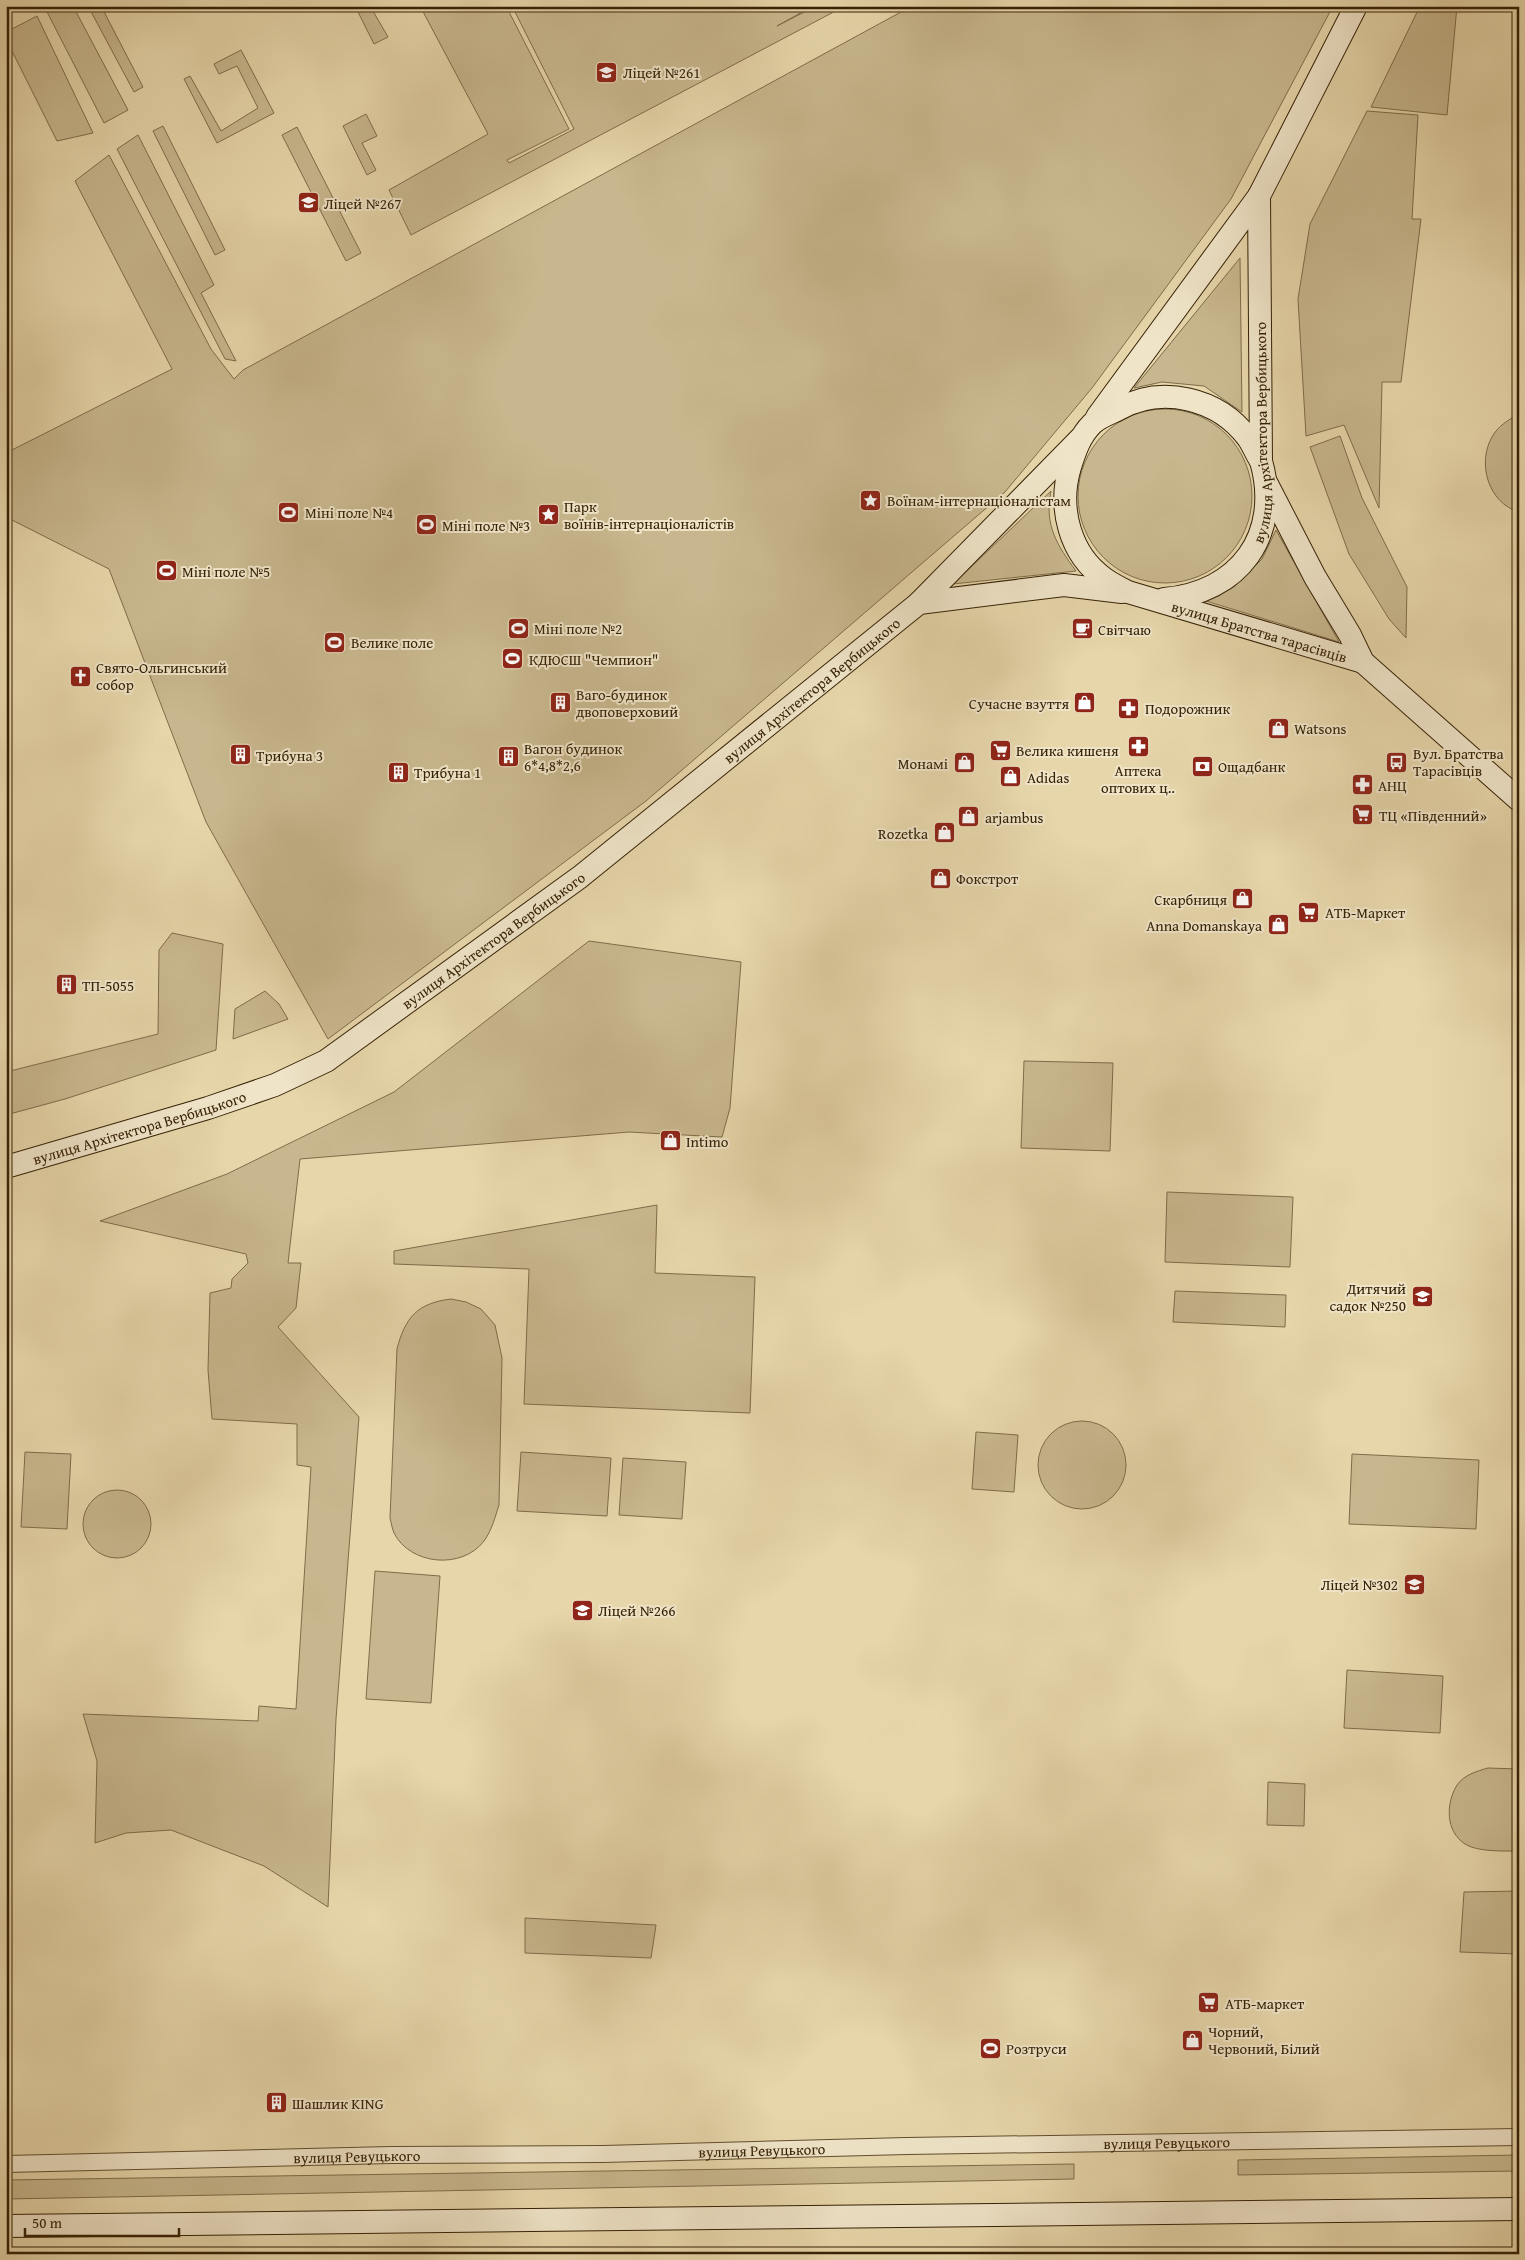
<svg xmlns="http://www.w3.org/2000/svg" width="1525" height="2260" font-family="'Gentium Book Plus',serif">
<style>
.green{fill:#c8b78e;stroke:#7f6c4a}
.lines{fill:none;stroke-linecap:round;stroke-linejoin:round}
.street-casing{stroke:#624e2e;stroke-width:18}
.secondary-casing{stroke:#362105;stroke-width:24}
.street{stroke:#efe4c8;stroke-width:16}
.secondary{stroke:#efe4c8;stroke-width:22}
.labels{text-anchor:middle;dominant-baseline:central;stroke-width:4;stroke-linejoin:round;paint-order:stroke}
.poi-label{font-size:15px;fill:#362105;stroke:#efe4c8;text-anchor:start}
.street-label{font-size:15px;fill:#362105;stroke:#efe4c8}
</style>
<rect width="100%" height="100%" fill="#e6d6aa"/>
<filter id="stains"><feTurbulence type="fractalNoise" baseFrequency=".004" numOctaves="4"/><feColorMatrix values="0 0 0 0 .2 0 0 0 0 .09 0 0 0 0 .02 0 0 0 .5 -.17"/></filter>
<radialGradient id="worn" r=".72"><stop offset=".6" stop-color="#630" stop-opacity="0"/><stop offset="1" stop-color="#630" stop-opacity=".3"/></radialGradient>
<g class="green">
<polygon points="44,6 73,6 128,110 104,123"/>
<polygon points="88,6 101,6 143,87 134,92"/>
<polygon points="355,6 370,6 388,37 374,44"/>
<polygon points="420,6 506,6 569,129 507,160 509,163 574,129 512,6 813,6 777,26 816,6 845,6 411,235 389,190 488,134"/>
<polygon points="912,6 1333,6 1231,199 1092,388 1005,492 646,801 328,1039 206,822 109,569 6,517 6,453 172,369 75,181 109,155 211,349 234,379 243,370"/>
<polygon points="1420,6 1457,6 1447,115 1371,107"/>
<polygon points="37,16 93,133 57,141 6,39 6,32"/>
<polygon points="241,50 274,113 217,143 184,79 190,76 221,131 258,108 237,66 219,74 214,64"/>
<polygon points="1367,111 1418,115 1412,219 1421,219 1401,382 1382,382 1379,508 1344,425 1306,436 1298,299 1310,224"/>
<polygon points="366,114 377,136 362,143 376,170 367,175 343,126"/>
<polygon points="163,126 225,250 215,255 153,131"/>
<polygon points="297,127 361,253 346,261 282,135"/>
<polygon points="138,135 214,285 201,293 236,361 225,359 117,149"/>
<polygon points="1240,258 1242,412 1204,386 1162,382 1134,388"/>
<circle cx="1165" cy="496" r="87"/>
<path d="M1519,414V512C1488,503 1477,463 1492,437C1498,426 1508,420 1519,414Z"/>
<polygon points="1340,436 1362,498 1407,587 1406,638 1389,619 1349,554 1310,447"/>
<path d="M1051,491C1044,525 1057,545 1076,571L953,584Z"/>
<polygon points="1276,530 1339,642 1206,601 1234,587 1262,559"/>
<polygon points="172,933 223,944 216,1050 65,1099 6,1115 6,1072 158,1034 159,950"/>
<polygon points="589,941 741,962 730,1108 722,1137 629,1132 300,1159 288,1263 301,1263 296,1308 278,1327 359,1417 336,1719 328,1907 264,1866 171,1830 126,1833 95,1843 97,1761 83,1714 258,1721 259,1706 296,1709 311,1467 297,1465 297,1424 212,1419 208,1370 210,1293 231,1288 232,1279 248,1263 246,1254 100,1221 227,1174 394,1092"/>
<polygon points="265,991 279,1004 288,1019 233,1039 235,1009"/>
<polygon points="1024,1061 1113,1063 1110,1151 1021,1148"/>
<polygon points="1167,1192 1293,1197 1290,1267 1165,1262"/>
<polygon points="657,1205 655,1273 755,1277 750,1413 524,1404 529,1269 394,1264 394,1251"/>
<polygon points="1175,1291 1286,1295 1285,1327 1173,1322"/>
<path d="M451,1299L466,1302L481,1309L495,1325L502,1358L499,1505C495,1517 492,1530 484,1541C462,1570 410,1565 394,1533C392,1528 391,1522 390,1518L397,1349C405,1318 417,1303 451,1299Z"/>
<circle cx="1082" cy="1465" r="44"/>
<polygon points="976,1432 1018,1435 1014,1492 972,1489"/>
<polygon points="25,1452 71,1454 67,1529 21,1527"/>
<polygon points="521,1452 611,1458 607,1516 517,1511"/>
<polygon points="1352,1454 1479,1460 1476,1529 1349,1524"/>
<polygon points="623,1458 686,1462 682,1519 619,1515"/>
<circle cx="117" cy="1524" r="34"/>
<polygon points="375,1571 440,1576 431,1703 366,1699"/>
<polygon points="1347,1670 1443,1676 1440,1733 1344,1728"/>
<path d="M1488,1768L1519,1769V1851C1504,1851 1477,1852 1465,1844C1445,1831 1446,1803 1457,1785C1464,1775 1477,1771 1488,1768Z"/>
<polygon points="1268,1782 1305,1784 1304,1826 1267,1825"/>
<polygon points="1519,1891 1519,1954 1460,1952 1464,1892"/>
<polygon points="525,1918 656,1925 651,1958 525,1953"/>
<polygon points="1519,2155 1519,2171 1238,2175 1238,2160"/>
<polygon points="1074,2164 1074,2179 6,2199 6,2180"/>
<polygon points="1519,2249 1519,2254 1225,2254"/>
</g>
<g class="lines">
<defs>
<g id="street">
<path id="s1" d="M6,2164L391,2155L603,2154L907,2146L1519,2137"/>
</g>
<g id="secondary">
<polyline points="1097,417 1259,196 1356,6"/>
<path id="s2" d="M1261,461C1256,454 1253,445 1248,438C1218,398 1162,385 1119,409C1111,413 1099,417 1092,424C1080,436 1075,451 1070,467C1058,507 1069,554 1105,579C1112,584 1120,588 1128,592L1363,662"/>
<polyline points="1267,484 1315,577 1350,635 1363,662 1519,800"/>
<path id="s3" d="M1164,599C1239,593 1282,535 1261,461L1259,196"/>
<polyline points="919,603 1064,585 1122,592"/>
<path id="s4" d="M6,1167L208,1108L275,1085L326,1061L580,877L919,603L1080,439"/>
<polyline points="6,2226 1519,2209"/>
</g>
</defs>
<use href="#street" class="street-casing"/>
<use href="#secondary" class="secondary-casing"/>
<use href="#street" class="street"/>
<use href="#secondary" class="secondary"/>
</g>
<defs>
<symbol id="school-square" viewBox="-11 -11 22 22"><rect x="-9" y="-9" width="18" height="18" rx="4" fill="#8f2418" stroke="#efe4c8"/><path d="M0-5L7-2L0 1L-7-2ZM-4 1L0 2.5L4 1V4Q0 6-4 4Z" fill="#fff"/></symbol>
<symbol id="sight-square" viewBox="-11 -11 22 22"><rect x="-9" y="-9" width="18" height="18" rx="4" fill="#8f2418" stroke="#efe4c8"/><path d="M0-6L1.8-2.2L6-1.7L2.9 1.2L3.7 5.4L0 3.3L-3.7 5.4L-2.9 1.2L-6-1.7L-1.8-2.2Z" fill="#fff"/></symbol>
<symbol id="stadium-square" viewBox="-11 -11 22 22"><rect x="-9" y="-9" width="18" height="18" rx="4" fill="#8f2418" stroke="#efe4c8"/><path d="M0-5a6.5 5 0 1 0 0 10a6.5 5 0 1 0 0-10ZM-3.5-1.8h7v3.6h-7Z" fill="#fff"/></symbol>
<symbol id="cafe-square" viewBox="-11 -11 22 22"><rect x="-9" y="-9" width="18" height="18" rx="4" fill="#8f2418" stroke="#efe4c8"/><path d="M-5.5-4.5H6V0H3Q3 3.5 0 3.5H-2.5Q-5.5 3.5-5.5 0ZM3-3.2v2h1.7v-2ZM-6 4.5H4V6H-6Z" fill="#fff"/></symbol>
<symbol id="church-square" viewBox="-11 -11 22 22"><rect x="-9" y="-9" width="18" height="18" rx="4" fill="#8f2418" stroke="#efe4c8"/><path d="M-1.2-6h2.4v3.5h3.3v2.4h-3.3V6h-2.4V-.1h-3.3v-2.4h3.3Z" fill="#fff"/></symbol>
<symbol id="building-square" viewBox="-11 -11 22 22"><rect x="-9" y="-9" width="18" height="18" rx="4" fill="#8f2418" stroke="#efe4c8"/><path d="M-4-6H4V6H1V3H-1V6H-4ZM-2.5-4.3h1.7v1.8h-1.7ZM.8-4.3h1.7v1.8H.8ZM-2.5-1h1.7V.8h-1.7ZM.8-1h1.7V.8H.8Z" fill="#fff"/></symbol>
<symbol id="shop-square" viewBox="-11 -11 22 22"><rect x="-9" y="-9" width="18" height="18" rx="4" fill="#8f2418" stroke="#efe4c8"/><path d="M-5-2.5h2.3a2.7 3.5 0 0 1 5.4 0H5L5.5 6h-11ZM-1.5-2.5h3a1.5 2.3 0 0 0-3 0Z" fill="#fff"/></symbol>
<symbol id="pharmacy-square" viewBox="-11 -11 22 22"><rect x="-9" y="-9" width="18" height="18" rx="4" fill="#8f2418" stroke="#efe4c8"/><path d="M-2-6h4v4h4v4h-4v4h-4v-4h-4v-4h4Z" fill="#fff"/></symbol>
<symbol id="supermarket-square" viewBox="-11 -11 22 22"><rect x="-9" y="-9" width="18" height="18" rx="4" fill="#8f2418" stroke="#efe4c8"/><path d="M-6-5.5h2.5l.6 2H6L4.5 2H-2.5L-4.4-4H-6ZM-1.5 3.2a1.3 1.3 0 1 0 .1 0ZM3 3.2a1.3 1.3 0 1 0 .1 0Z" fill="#fff"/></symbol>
<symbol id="bus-square" viewBox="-11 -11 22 22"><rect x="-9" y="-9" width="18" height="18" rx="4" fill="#8f2418" stroke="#efe4c8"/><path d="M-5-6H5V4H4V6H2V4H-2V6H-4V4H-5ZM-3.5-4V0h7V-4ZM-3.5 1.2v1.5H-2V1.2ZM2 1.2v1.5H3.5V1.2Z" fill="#fff"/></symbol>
<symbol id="bank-square" viewBox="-11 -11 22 22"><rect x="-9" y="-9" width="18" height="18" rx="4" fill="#8f2418" stroke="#efe4c8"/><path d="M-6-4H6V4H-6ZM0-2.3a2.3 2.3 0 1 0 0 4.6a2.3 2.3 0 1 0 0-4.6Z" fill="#fff"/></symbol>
</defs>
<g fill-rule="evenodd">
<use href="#school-square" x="594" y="60" width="25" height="25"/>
<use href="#school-square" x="296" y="190" width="25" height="25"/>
<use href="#sight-square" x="858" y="488" width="25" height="25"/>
<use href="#stadium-square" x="276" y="500" width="25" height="25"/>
<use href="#sight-square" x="536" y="502" width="25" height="25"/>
<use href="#stadium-square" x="414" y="512" width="25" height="25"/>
<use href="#stadium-square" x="154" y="558" width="25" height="25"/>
<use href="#stadium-square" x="506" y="616" width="25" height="25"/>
<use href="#cafe-square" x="1070" y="616" width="25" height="25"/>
<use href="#stadium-square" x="322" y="630" width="25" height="25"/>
<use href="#stadium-square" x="500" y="646" width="25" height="25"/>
<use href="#church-square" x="68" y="664" width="25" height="25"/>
<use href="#building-square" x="548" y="690" width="25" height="25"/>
<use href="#shop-square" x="1072" y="690" width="25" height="25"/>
<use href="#pharmacy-square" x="1116" y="696" width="25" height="25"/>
<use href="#shop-square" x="1266" y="716" width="25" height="25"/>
<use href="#pharmacy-square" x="1126" y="734" width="25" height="25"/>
<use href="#supermarket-square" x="988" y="738" width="25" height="25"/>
<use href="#building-square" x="228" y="742" width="25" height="25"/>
<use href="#building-square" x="496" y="744" width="25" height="25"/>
<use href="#bus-square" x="1384" y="750" width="25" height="25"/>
<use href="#shop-square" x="952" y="750" width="25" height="25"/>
<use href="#bank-square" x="1190" y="754" width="25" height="25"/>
<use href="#building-square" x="386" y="760" width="25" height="25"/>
<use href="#shop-square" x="998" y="764" width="25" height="25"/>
<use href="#pharmacy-square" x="1350" y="772" width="25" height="25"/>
<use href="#supermarket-square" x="1350" y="802" width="25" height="25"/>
<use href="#shop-square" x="956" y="804" width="25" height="25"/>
<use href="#shop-square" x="932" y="820" width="25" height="25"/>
<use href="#shop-square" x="928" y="866" width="25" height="25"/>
<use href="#shop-square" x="1230" y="886" width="25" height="25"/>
<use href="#supermarket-square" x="1296" y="900" width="25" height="25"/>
<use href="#shop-square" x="1266" y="912" width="25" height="25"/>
<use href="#building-square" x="54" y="972" width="25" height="25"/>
<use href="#shop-square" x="658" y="1128" width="25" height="25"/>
<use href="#school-square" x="1410" y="1284" width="25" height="25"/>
<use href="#school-square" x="1402" y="1572" width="25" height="25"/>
<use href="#school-square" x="570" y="1598" width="25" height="25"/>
<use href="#supermarket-square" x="1196" y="1990" width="25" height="25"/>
<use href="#shop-square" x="1180" y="2028" width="25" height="25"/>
<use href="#stadium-square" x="978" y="2036" width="25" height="25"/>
<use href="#building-square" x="264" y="2090" width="25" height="25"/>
</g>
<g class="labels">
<g class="poi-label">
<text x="623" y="72">Ліцей №261</text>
<text x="324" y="203">Ліцей №267</text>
<text x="887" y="500">Воїнам-інтернаціоналістам</text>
<text x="564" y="506">Парк<tspan x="564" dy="17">воїнів-інтернаціоналістів</tspan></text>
<text x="305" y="512">Міні поле №4</text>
<text x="442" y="525">Міні поле №3</text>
<text x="182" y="571">Міні поле №5</text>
<text x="534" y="628">Міні поле №2</text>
<text x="1098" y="629">Світчаю</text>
<text x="351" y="642">Велике поле</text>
<text x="529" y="659">КДЮСШ "Чемпион"</text>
<text x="96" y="667">Свято-Ольгинський<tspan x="96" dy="17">собор</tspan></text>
<text x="576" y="694">Ваго-будинок<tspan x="576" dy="17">двоповерховий</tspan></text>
<text x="1069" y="703" text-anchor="end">Сучасне взуття</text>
<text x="1145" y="708">Подорожник</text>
<text x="1294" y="728">Watsons</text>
<text x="524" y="748">Вагон будинок<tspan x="524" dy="17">6*4,8*2,6</tspan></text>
<text x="1016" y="750">Велика кишеня</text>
<text x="1413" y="753">Вул. Братства<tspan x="1413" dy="17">Тарасівців</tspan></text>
<text x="256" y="755">Трибуна 3</text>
<text x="948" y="763" text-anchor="end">Монамі</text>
<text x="1218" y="766">Ощадбанк</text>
<text x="1138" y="770" text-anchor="middle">Аптека<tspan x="1138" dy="17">оптових ц‥</tspan></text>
<text x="414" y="772">Трибуна 1</text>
<text x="1027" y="777">Adidas</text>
<text x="1378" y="785">АНЦ</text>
<text x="1379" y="815">ТЦ «Південний»</text>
<text x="985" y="817">arjambus</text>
<text x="928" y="833" text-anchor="end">Rozetka</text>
<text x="956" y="878">Фокстрот</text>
<text x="1227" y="899" text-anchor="end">Скарбниця</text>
<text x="1325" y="912">АТБ-Маркет</text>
<text x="1262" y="925" text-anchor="end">Anna Domanskaya</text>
<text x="82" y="985">ТП-5055</text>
<text x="686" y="1141">Intimo</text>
<text x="1406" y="1288" text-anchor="end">Дитячий<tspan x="1406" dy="17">садок №250</tspan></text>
<text x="1398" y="1584" text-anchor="end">Ліцей №302</text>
<text x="598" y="1610">Ліцей №266</text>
<text x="1225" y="2003">АТБ-маркет</text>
<text x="1208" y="2031">Чорний,<tspan x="1208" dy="17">Червоний, Білий</tspan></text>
<text x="1006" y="2048">Розтруси</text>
<text x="292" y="2103">Шашлик KING</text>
</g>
<g class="street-label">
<text stroke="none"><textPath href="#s3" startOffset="225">вулиця Архітектора Вербицького</textPath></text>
<text stroke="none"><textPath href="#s2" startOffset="539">вулиця Братства тарасівців</textPath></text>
<text stroke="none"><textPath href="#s4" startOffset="949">вулиця Архітектора Вербицького</textPath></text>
<text stroke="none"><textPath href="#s4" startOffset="544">вулиця Архітектора Вербицького</textPath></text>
<text stroke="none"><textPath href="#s4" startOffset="139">вулиця Архітектора Вербицького</textPath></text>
<text stroke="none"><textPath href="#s1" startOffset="1161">вулиця Ревуцького</textPath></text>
<text stroke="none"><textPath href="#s1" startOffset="756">вулиця Ревуцького</textPath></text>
<text stroke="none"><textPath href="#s1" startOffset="351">вулиця Ревуцького</textPath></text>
</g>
</g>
<rect width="1525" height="2260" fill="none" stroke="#e6d6aa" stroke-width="25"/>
<rect x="8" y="8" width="1510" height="2245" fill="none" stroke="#362105" stroke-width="2.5"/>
<rect x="12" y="12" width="1500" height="2235" fill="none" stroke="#362105"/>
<path d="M25 2228v8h154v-8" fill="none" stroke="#362105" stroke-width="2.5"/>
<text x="32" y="2228" font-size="15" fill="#362105" stroke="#efe4c8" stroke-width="4" paint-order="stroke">50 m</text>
<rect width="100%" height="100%" filter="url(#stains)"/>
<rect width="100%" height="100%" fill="url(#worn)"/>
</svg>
